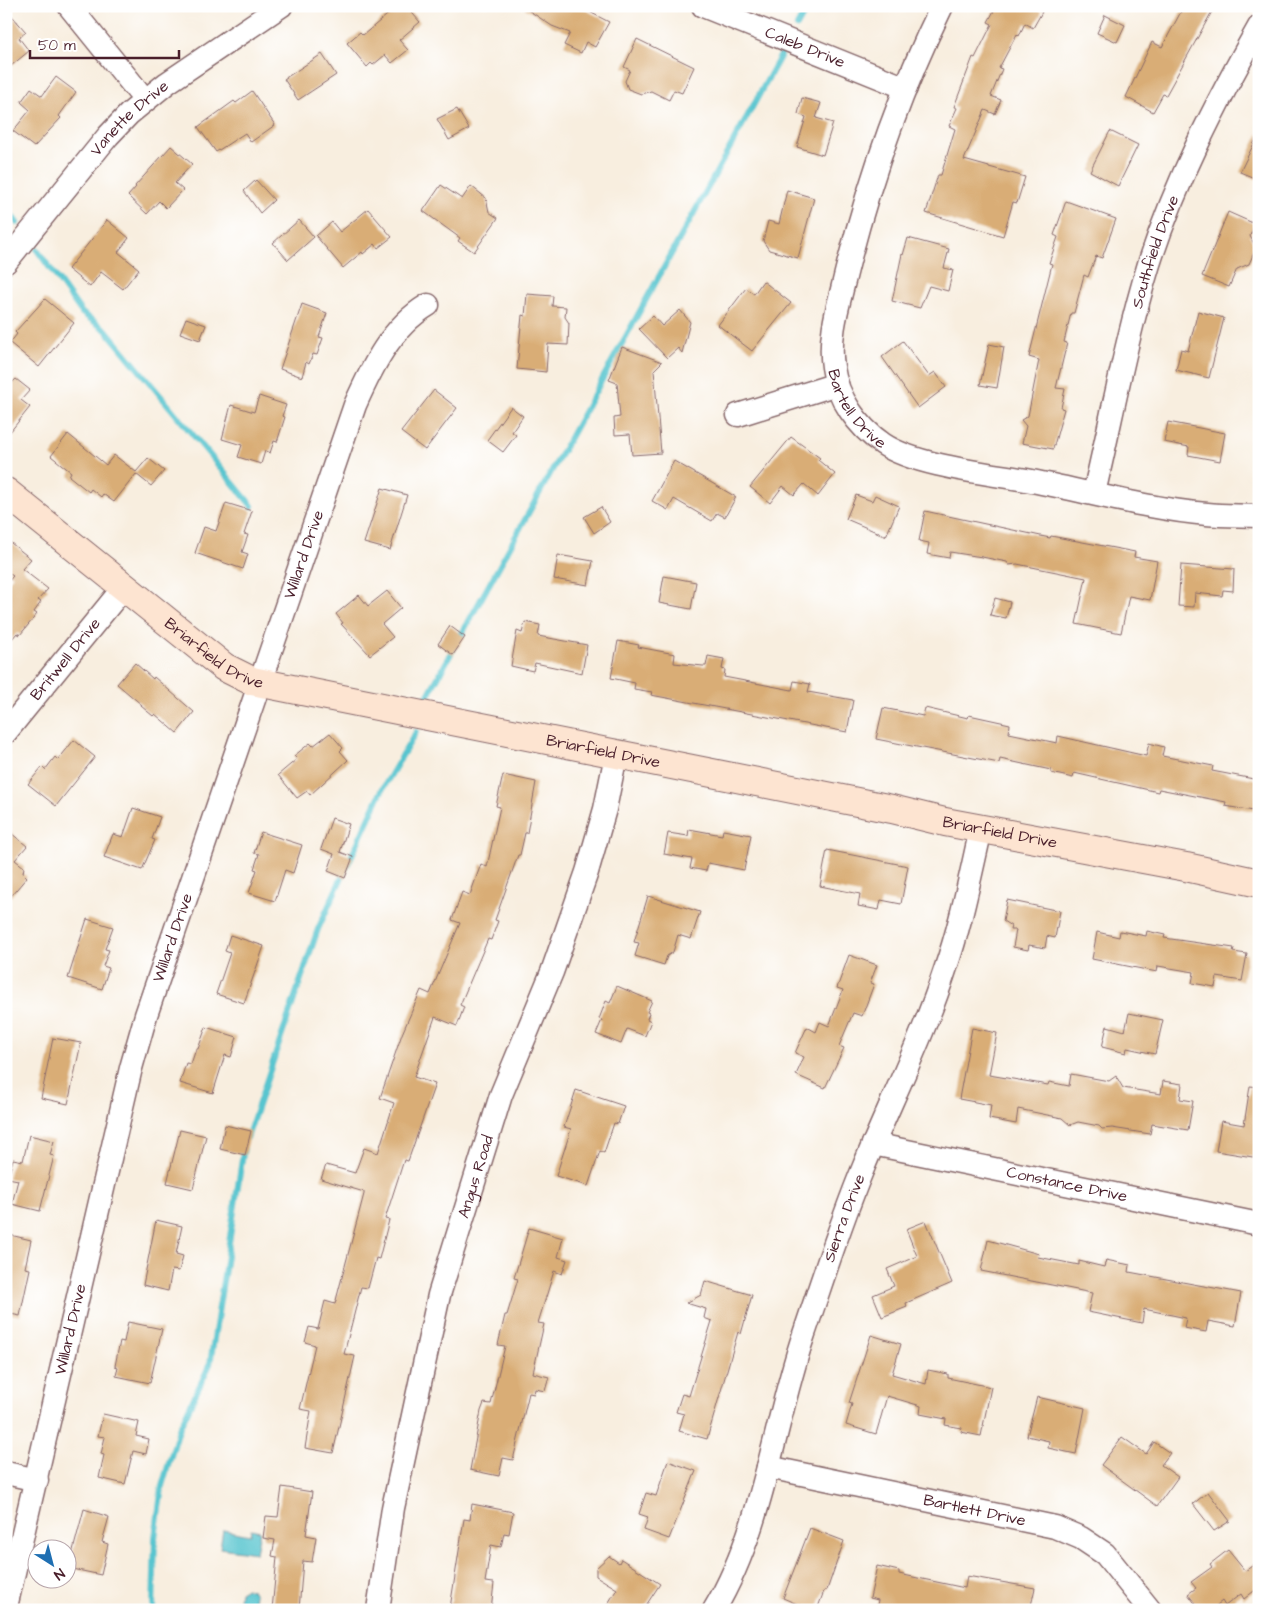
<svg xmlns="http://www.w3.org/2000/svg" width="1265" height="1616" font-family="'Architects Daughter',sans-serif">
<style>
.water{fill:#58c5cf;stroke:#51727d}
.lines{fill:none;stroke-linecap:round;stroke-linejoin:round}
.stream{stroke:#58c5cf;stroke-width:6}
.building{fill:#d9ad76}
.street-casing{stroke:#87676a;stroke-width:25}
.secondary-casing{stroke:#87676a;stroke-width:30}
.street{stroke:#fff;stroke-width:22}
.secondary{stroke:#fde4d1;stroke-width:28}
.labels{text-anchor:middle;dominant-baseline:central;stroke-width:5;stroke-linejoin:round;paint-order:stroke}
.street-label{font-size:16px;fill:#4a1f2b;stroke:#fff}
</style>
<rect width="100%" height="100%" fill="#fff"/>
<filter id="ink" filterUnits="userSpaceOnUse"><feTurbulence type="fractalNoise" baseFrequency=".02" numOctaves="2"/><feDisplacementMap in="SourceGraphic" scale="10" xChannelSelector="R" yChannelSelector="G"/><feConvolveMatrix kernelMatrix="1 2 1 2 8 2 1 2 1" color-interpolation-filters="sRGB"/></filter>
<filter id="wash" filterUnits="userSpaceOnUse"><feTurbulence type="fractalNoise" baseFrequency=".0096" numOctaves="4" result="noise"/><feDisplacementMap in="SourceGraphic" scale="20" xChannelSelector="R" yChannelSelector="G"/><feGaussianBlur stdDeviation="1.12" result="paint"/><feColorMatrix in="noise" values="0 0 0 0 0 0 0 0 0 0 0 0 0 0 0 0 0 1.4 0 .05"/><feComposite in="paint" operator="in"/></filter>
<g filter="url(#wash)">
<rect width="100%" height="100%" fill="#f8eedf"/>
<g class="water">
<polygon points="251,1529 260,1531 256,1553 220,1548 223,1530 250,1535"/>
<polygon points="245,1589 252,1590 255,1594 253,1610 238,1610 240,1592"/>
</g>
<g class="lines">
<g class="stream">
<polyline points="797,26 808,6"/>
<polyline points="6,207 17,223"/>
<polyline points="37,250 82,313 106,330 252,506"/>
<polyline points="421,708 781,55"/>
<polyline points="247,1138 318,929 382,790 416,732"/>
<polyline points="153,1610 155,1538 162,1486 179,1429 210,1364 244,1147"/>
</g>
</g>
<g id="blocks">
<g class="building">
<polygon points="398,6 406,6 420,22 399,40 408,50 392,63 385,55 373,65 371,63 367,67 347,43 360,32 363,35"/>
<polygon points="522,6 578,6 609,22 595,47 586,42 581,53 564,45 570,33 552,26"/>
<polygon points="993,6 1034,6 1042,12 1033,28 1025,23 1019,36 1017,34 999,68 1002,69 991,96 1001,100 995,114 985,110 964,160 1025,177 1017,203 1013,202 1003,236 926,213 938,175 941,175 955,129 949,126 957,108 954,107 973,57 975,58 992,24 988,22 996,7"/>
<polygon points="1184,6 1215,6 1166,95 1163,94 1153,112 1126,97 1152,42 1162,47"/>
<polygon points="6,9 26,32 19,38 29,51 6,70"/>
<polygon points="1105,15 1125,25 1117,42 1097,33"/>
<polygon points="637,39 694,67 682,93 674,90 669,100 651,91 641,94 628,89 625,81 630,70 624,67"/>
<polygon points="322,54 336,75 298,100 284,79"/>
<polygon points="56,77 76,92 59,116 61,118 34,147 13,131 30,110 21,102 31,88 42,96"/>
<polygon points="252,91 275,125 251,142 245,133 216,152 198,127 234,101 236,103"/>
<polygon points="802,98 821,103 816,118 833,123 823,155 797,147 806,117 798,114"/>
<polygon points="457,109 469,129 449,140 437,119"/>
<polygon points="1110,131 1138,145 1118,186 1090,171"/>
<polygon points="1259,133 1259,180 1240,172"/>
<polygon points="171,146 192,164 175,183 183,190 166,208 159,201 147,214 128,196 136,187 135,186"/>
<polygon points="256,180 274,200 260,213 244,191"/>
<polygon points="441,185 462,199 471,186 486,198 489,212 498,218 474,252 458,241 460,238 423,211"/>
<polygon points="787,190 814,198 798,258 769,250 763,241 768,221 779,224"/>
<polygon points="1066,201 1116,219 1102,258 1096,256 1088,277 1084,275 1074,313 1071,313 1064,342 1067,343 1056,388 1065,389 1061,408 1064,409 1053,449 1022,443 1026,426 1021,420 1028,416 1039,360 1029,357 1052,264 1049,263 1058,237 1054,235"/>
<polygon points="368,209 392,237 378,248 375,244 363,254 362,252 343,268 316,236 332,222 340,232"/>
<polygon points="1228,212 1255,224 1250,236 1256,248 1249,264 1237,269 1229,287 1202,276"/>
<polygon points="107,220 129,238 118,252 139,269 123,289 101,272 90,287 68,269"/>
<polygon points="299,220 314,237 288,260 273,243"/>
<polygon points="908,238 949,249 944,268 953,270 948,291 929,286 920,308 892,301 902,254 903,255"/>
<polygon points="763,281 791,303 752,351 718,325 746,288 754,294"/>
<polygon points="527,294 553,296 552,306 566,307 565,317 569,323 568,345 548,344 546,372 517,369 522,315 525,316"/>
<polygon points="45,299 74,323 39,367 10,343 17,334 15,332"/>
<polygon points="302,304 327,313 319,337 323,338 317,355 313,354 309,364 306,362 302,377 280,369"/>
<polygon points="680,310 690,322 682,353 678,348 667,358 639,329 653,316 662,326"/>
<polygon points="1198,311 1224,318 1209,378 1176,370 1181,349 1188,351"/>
<polygon points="186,318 206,325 200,340 180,333"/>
<polygon points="903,341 929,376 935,372 946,387 918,408 882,357"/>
<polygon points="989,344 1004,347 997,388 980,385"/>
<polygon points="622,347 662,362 654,370 661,453 632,455 630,434 615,435 614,418 620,417 617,383 609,380"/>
<polygon points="16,379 30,390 21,400 30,407 6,437 6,388"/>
<polygon points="434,390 457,408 425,450 401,432"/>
<polygon points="259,396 286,405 282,416 285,417 277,442 274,441 270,453 265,451 261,464 238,457 242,445 222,439 231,405 254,412"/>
<polygon points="511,407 523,416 512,432 516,435 503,452 487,440"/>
<polygon points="1168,422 1225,433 1220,461 1188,455 1189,447 1164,442"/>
<polygon points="68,434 106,465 114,455 136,472 148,458 164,471 151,486 136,474 114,502 103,494 101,497 91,489 89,492 69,476 71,472 51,456"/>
<polygon points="791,437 820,458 818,460 835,474 818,496 804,484 794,495 783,486 770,503 750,487"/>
<polygon points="674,461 736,497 725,517 717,513 712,521 674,499 668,510 652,501"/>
<polygon points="382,488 407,495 390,550 364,543"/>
<polygon points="856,495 872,501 875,495 899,506 886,536 846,519"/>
<polygon points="226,503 252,511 244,534 248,535 242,552 248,554 243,569 195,553 204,527 216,531"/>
<polygon points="601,507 610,522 594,533 584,517"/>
<polygon points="925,511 1050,538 1051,536 1135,552 1134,557 1157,561 1150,600 1129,596 1121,633 1076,624 1086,578 1017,564 1009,565 1007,562 982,557 950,552 949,558 927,554 929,543 919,541"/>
<polygon points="6,539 31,559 22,569 48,589 38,600 41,602 34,612 37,614 20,635 17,633 6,646 6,584 13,576 6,571"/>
<polygon points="558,555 593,561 588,585 554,579"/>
<polygon points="1181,565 1234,569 1233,591 1223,590 1222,596 1195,593 1194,607 1178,606"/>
<polygon points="664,576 696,582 691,609 659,603"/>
<polygon points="387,591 401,608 382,624 393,637 370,655 341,624 343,623 336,614 359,595 368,606"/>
<polygon points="995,598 1010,602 1006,618 990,615"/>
<polygon points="525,622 540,625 538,636 587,645 582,673 535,663 533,671 511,666 517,631 522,633"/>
<polygon points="450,626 465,637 453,655 438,644"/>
<polygon points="618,641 639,645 638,647 675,654 674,663 703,666 706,666 708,656 724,659 722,669 725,670 724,677 792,690 794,681 810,684 808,692 853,700 847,732 651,695 652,692 634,689 635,683 611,678"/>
<polygon points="135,663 153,679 154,677 194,712 177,733 155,714 153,716 141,706 142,705 117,684"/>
<polygon points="883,708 923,716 925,708 968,718 969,715 1010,724 1009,733 1057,743 1058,736 1146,756 1149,743 1164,747 1162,756 1213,766 1212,771 1259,780 1259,812 1225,806 1226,802 1159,789 1158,792 1074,773 1073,778 1051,773 1051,770 1000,759 999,763 876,739"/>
<polygon points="330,733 343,748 340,751 348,760 310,795 307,791 297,798 278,775 297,759 294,756 310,743 313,746"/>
<polygon points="74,740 95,757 56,806 28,784 42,767 45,770 55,757 58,760"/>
<polygon points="503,775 536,782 527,833 525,833 520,855 518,855 495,920 498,921 491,940 488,939 460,1005 464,1007 457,1026 435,1017 414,1077 435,1084 408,1161 404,1160 385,1219 389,1220 379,1259 376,1258 368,1288 361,1287 344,1354 355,1356 333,1453 305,1448 311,1411 300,1409 315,1345 305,1342 309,1327 318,1329 325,1301 335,1304 364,1194 364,1192 321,1179 326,1165 355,1173 364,1148 378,1153 394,1103 380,1098 402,1034 421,990 430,994 460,923 452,920 462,892 470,895 481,864 487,867 500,807 496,806"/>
<polygon points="133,808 160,817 152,839 155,840 142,870 104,857 113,834 123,837"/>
<polygon points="332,818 349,824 340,852 353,857 345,878 328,871 334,854 321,849"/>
<polygon points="6,829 27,846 15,860 24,867 23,873 27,877 6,902"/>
<polygon points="689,829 722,835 723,830 751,835 744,870 708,863 706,871 690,868 692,859 664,854 668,833 688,836"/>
<polygon points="261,832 302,845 293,873 285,870 275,901 249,893 257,870 254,869 259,854 254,853"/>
<polygon points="827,850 908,866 901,904 881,900 879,910 858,906 860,894 820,886"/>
<polygon points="648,896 700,912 691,939 678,935 673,952 667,956 664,965 635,956 639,943 634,942"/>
<polygon points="1007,900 1060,911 1055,938 1047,936 1045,948 1029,945 1028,950 1013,947 1016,930 1010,930 1011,926 1003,921"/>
<polygon points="87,919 113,927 105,949 109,950 103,966 109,968 102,989 68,978"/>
<polygon points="1120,931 1146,936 1147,931 1165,935 1164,938 1234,948 1233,952 1247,954 1242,981 1217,977 1215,987 1192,983 1194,972 1158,966 1157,972 1092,959 1097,932 1119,937"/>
<polygon points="230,935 264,946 244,1003 216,994 230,953 225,951"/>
<polygon points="849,955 877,965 870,983 874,984 862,1016 853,1013 839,1046 844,1048 825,1088 796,1075 804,1057 795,1053 807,1027 816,1032 820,1022 829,1026 843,990 837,988"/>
<polygon points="617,986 652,1001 647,1012 649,1013 647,1019 651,1021 645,1036 627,1029 621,1044 596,1034 602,1020 599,1019 606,1001 610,1003"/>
<polygon points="1129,1013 1163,1020 1155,1054 1127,1048 1126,1053 1102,1047 1107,1026 1125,1031"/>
<polygon points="206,1027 237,1037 231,1057 225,1055 213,1093 180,1083 186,1063 191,1064 196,1049 198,1049"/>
<polygon points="972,1028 997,1033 989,1075 1048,1085 1049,1082 1069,1086 1071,1074 1109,1081 1116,1076 1123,1088 1161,1094 1163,1081 1182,1084 1180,1099 1193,1101 1188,1130 1152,1124 1150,1134 1112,1128 1102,1129 1099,1126 1078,1122 1070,1125 1062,1118 1018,1109 1016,1124 989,1119 991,1105 959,1099"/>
<polygon points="53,1038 81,1043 68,1104 41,1098"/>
<polygon points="1250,1086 1259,1087 1259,1158 1216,1151 1221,1121 1244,1125"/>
<polygon points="576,1090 624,1106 618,1124 614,1123 604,1153 600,1151 588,1186 556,1176 571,1129 564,1127"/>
<polygon points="225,1125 251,1131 245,1155 220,1149"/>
<polygon points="180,1130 206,1136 193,1189 167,1183"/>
<polygon points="29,1135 54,1141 50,1155 54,1156 40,1211 12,1204 18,1180 8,1178 13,1159 23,1161"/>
<polygon points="156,1220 182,1226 176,1254 183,1256 179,1271 172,1270 168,1291 143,1285"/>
<polygon points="926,1221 952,1283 906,1303 907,1307 882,1317 873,1295 894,1286 887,1269 917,1256 906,1229"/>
<polygon points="529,1228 563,1238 558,1257 567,1260 562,1274 554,1271 538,1323 544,1324 533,1373 549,1377 545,1391 535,1389 534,1394 529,1393 513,1460 503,1458 499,1476 470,1470 481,1411 484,1403 491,1404 505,1346 498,1345 505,1315 507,1315 518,1279 514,1278"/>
<polygon points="6,1234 31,1240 25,1268 30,1269 20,1316 6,1313"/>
<polygon points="988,1240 1039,1254 1038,1257 1079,1265 1079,1261 1104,1267 1106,1260 1130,1265 1129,1272 1241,1293 1235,1326 1208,1321 1206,1332 1184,1328 1186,1318 1144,1309 1142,1323 1088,1312 1092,1293 981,1271"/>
<polygon points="705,1281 752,1295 741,1334 738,1332 707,1439 679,1431 684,1414 676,1412 682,1394 689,1396 712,1321 704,1318 706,1309 686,1303 701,1295"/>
<polygon points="128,1322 162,1329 150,1383 116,1376 118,1367 115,1366 120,1341 124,1342"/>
<polygon points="871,1335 901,1344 892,1374 926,1384 928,1370 948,1374 948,1378 991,1387 981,1436 961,1432 962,1428 945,1425 946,1419 920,1414 921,1406 887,1396 876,1434 846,1425 852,1404 849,1403"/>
<polygon points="1037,1397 1085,1408 1076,1454 1048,1448 1049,1441 1027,1436"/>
<polygon points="103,1414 139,1422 136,1436 149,1439 146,1454 133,1451 125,1484 99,1478 104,1455 101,1454 105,1437 98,1436"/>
<polygon points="1122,1437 1146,1454 1154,1442 1170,1453 1161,1465 1178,1477 1157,1506 1101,1465"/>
<polygon points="668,1461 696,1471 669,1539 644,1530 648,1517 639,1514 646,1493 656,1496"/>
<polygon points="282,1487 312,1492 306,1535 316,1537 312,1562 303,1561 299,1610 272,1610 277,1557 272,1556 275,1540 263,1538 266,1516 278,1517"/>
<polygon points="1208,1492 1230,1521 1214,1531 1193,1504"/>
<polygon points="472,1504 513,1512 509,1534 504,1533 501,1547 491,1545 485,1582 494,1583 491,1610 450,1608 464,1519 470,1520"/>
<polygon points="84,1509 109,1517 102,1542 108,1544 101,1575 73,1569 75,1559 71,1558"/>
<polygon points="810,1528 844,1541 827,1590 824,1591 817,1610 811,1610 783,1598"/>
<polygon points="1228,1550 1245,1571 1259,1561 1259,1587 1244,1599 1241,1594 1225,1606 1222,1601 1211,1610 1200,1610 1188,1594 1196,1588 1191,1582 1212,1567 1210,1564"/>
<polygon points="609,1556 619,1563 621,1559 660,1584 643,1610 604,1610 617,1589 596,1576 596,1568"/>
<polygon points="877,1566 899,1571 899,1574 965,1588 967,1576 1035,1588 1030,1610 934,1610 919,1606 918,1610 876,1610 878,1600 870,1598"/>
</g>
</g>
</g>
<g filter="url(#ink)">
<use href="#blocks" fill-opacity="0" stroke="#87676a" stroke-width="1"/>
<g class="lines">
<defs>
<g id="street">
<polyline points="69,6 145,100"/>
<path id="s1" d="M703,6L906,88"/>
<path id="s2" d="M942,6C900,92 869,181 846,273C839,303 828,336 833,367C837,398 858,427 883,444C917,467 996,474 1037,482C1093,493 1150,509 1207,514C1224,516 1242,515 1259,516"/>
<path id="s3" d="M6,262L108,136L129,114L167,83L281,6"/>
<polyline points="738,415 837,384"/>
<path id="s4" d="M1094,493C1112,417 1126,339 1149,264C1176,181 1216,103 1259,27"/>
<path id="s5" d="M6,732L124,587"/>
<path id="s6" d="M873,1144L1259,1224"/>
<path id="s7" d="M768,1467L1055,1527L1081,1538L1105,1554L1150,1610"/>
<polyline points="6,1473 37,1480"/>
<path id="s8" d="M6,1607L131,1068L146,1015L355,405C372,367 391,327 428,305"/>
<path id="s9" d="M378,1610L393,1508L439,1295L501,1095L552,972L587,872L605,809L616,755"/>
<path id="s10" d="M714,1610C764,1526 773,1425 804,1334C823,1278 841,1221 864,1166C891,1101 923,1037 945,970C961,924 970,877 981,829"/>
</g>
<g id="secondary">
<path id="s11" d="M6,492L224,667L252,681L892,809L945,822L1186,867L1259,883"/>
</g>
</defs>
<use href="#street" class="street-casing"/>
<use href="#secondary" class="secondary-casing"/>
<use href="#street" class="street"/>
<use href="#secondary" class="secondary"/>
</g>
</g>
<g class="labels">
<g class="street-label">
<text stroke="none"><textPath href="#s1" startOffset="110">Caleb Drive</textPath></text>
<text stroke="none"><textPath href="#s3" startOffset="190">Vanette Drive</textPath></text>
<text stroke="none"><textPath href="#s4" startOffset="249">Southfield Drive</textPath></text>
<text stroke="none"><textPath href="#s2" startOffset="429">Bartell Drive</textPath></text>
<text stroke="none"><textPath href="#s8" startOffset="1095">Willard Drive</textPath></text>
<text stroke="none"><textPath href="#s11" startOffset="264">Briarfield Drive</textPath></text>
<text stroke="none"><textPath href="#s5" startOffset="94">Britwell Drive</textPath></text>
<text stroke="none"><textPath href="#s11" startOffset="669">Briarfield Drive</textPath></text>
<text stroke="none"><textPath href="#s11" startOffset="1074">Briarfield Drive</textPath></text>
<text stroke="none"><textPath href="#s8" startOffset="690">Willard Drive</textPath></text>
<text stroke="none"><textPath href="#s9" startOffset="445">Angus Road</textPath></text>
<text stroke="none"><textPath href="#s6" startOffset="198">Constance Drive</textPath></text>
<text stroke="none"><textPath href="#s10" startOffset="414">Sierra Drive</textPath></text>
<text stroke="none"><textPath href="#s8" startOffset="285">Willard Drive</textPath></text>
<text stroke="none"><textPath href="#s7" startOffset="211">Bartlett Drive</textPath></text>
</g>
</g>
<rect width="1265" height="1616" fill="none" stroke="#fff" stroke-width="25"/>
<g transform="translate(52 1564) rotate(144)"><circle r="24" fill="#ffffff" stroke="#b7a5aa"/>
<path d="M0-4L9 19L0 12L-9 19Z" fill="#1f6fb2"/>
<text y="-8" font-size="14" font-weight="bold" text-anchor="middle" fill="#4a1f2b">N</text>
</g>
<path d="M30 50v8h149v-8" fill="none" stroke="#4a1f2b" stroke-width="2.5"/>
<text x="38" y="50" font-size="15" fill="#4a1f2b" stroke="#ffffff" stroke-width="4" paint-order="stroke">50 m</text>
</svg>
